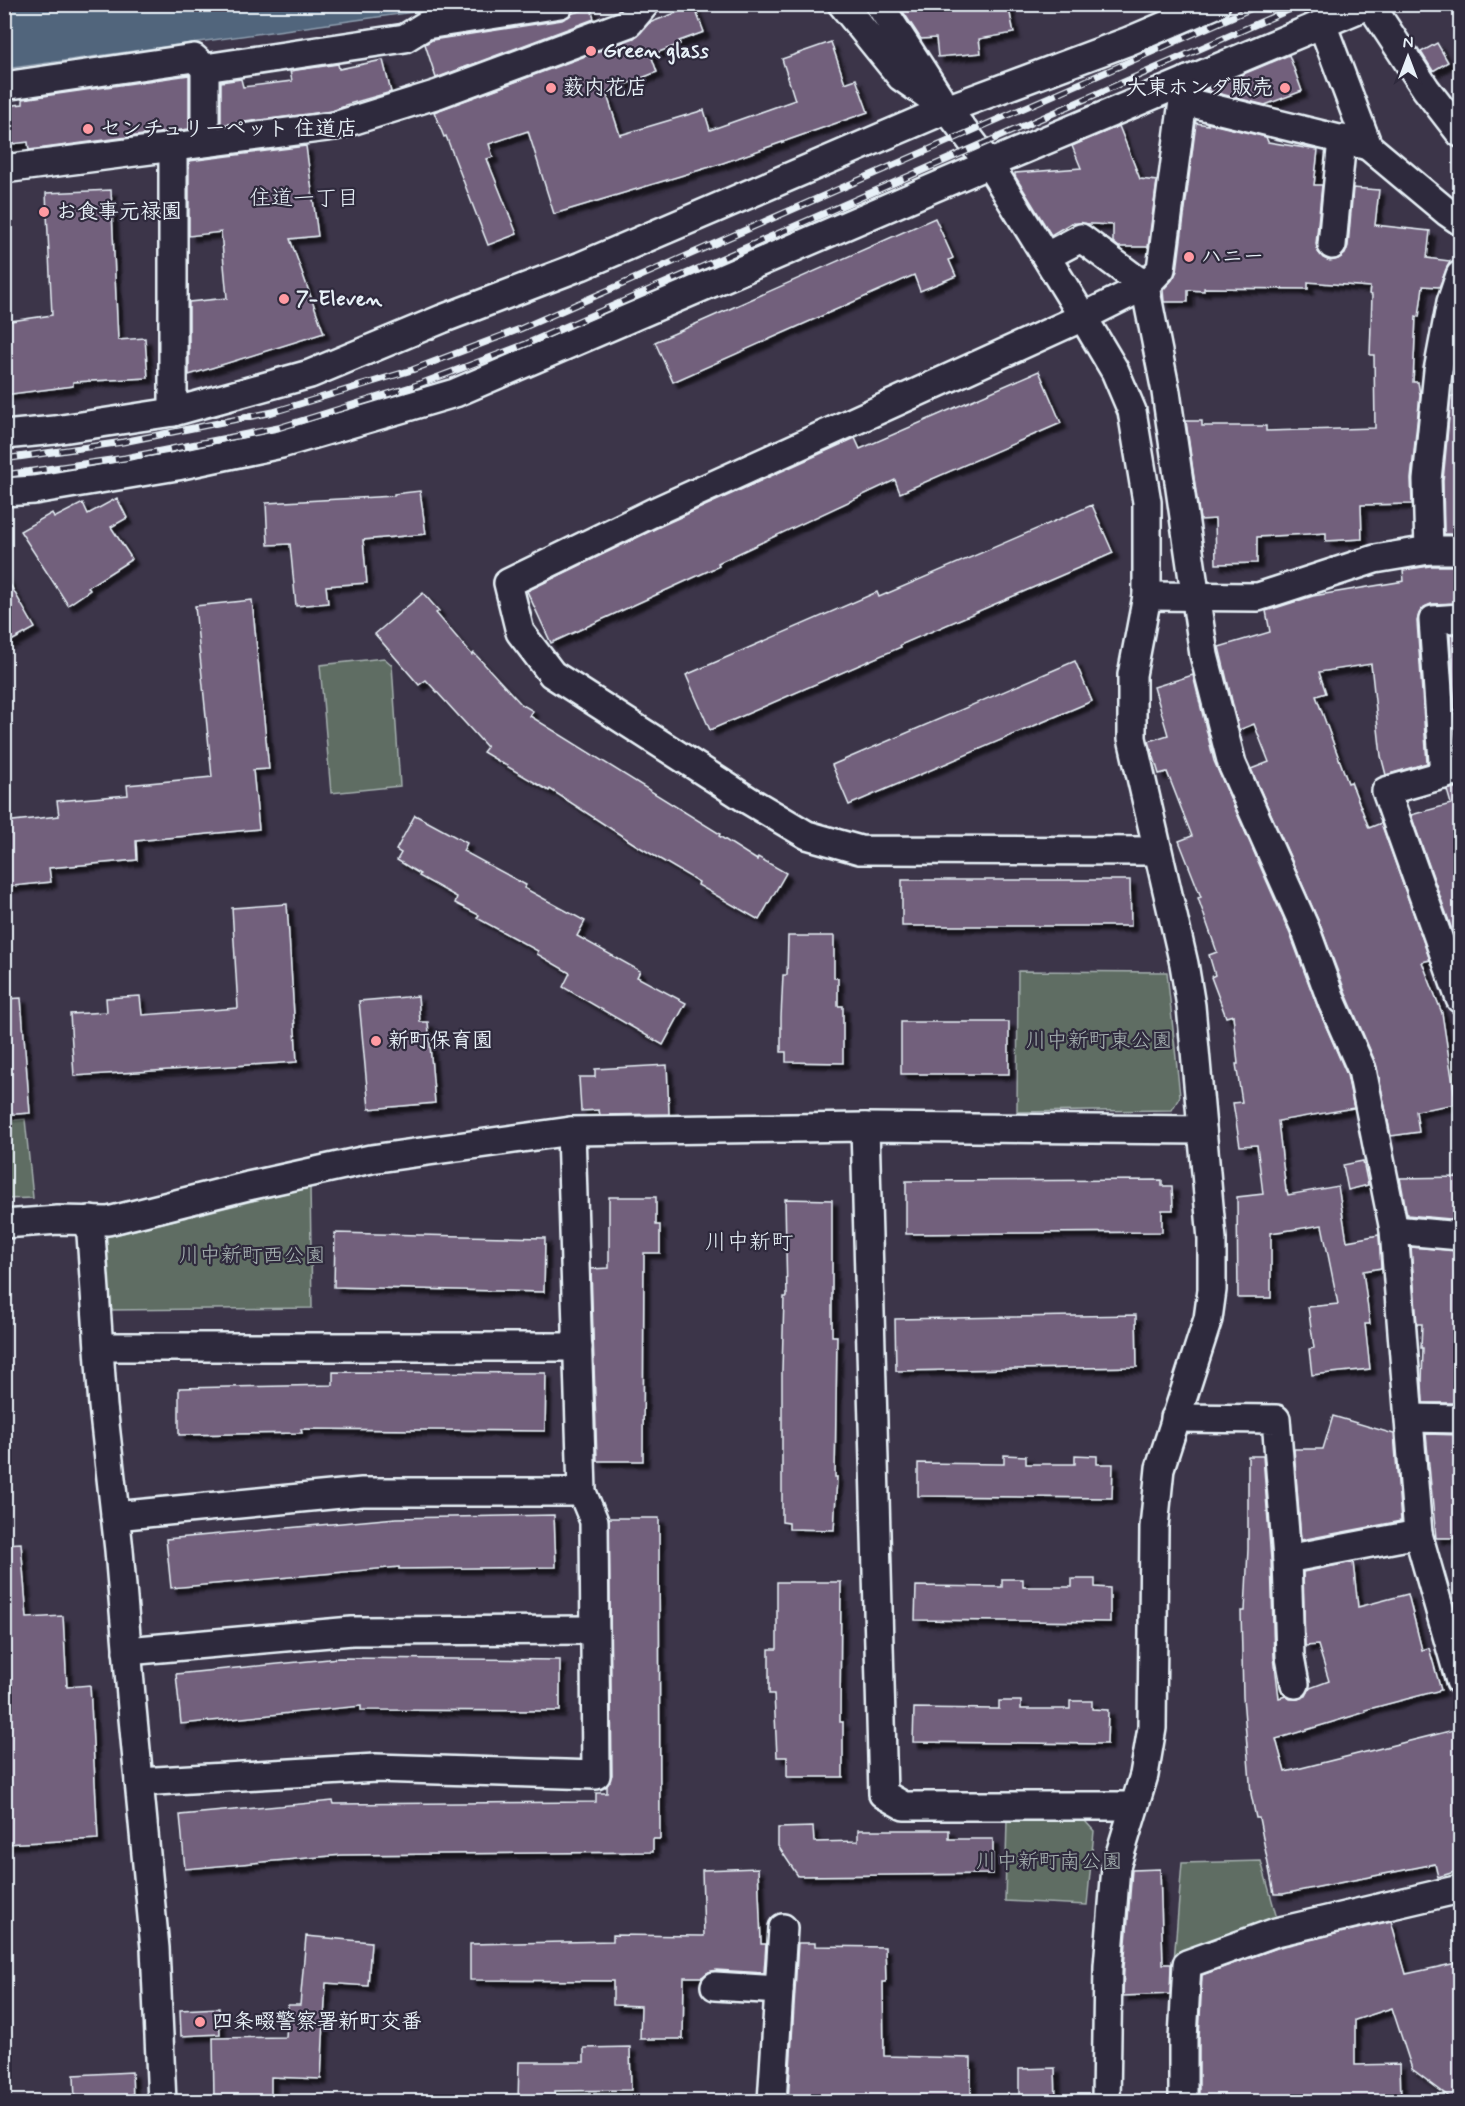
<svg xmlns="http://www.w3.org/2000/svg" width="1465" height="2106" font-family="Mynerve,'Klee One',sans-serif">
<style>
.green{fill:#5f6d63;stroke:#a4afae;stroke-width:1.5}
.water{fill:#51657c;stroke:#8d9dae;stroke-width:1.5}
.building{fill:#72617b;stroke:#e8f1f8;stroke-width:1.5;filter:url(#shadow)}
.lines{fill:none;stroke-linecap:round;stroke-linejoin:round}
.minor-casing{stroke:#e8f1f8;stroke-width:32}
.minor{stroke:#2f2a3d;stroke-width:27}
.rail-casing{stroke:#e8f1f8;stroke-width:7}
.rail{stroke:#2f2a3d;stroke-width:4.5;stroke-dasharray:14;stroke-linecap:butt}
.poi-dot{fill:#ff9aa2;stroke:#2f2a3d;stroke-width:2}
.labels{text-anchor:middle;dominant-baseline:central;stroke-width:4.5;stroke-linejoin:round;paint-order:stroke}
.poi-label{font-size:21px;font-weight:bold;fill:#e8f1f8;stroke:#2f2a3d;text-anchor:start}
.park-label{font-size:21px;fill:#aab6b5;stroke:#2f2a3d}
.neighbourhood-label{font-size:22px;fill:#e8f1f8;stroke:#2f2a3d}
</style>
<defs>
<filter id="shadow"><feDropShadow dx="5.5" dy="5.5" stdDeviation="1.5" flood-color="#0009"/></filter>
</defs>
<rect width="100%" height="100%" fill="#3c3549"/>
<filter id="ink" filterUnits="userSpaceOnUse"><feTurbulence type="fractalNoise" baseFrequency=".0167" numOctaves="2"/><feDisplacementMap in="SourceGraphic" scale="12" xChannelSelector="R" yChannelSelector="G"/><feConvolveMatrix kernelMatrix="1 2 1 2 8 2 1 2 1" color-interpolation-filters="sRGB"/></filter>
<g filter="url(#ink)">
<g class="green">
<polygon points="384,658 392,665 400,786 331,793 320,665"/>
<polygon points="1018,971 1167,972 1180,1096 1172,1110 1017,1112"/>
<polygon points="25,1119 33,1198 5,1199 5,1121"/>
<polygon points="310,1187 312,1308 109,1310 106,1237"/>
<polygon points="1007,1819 1085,1821 1094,1831 1087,1905 1005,1901"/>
<polygon points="1261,1861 1278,1922 1174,1961 1182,1863"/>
</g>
<polygon class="water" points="5,4 463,4 463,5 5,69"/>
<g class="building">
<polygon points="898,4 1008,4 1014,33 979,39 981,53 938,57 936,38 921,39"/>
<polygon points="694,6 704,32 679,41 680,44 651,55 657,72 606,92 620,135 704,110 710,130 795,100 782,59 831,42 845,83 856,79 868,112 720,164 554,214 528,131 489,144 493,157 487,159 517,234 488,245 446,136 444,137 434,112 634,38 649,23"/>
<polygon points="591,8 594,19 436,78 425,44 432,40 562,20 573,13"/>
<polygon points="1437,43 1448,62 1433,71 1421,52"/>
<polygon points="1289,55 1302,91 1265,105 1205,90"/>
<polygon points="383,60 391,92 345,105 345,106 332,111 221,125 221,82 241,79 243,87 292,81 290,71 338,64 339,69"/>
<polygon points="189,75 189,129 29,150 28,142 4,145 4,106 23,104 23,99"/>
<polygon points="1196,123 1208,125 1207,123 1266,137 1268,142 1318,150 1314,185 1322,185 1316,244 1318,252 1323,258 1330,261 1338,259 1345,254 1348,246 1353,188 1379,190 1375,225 1430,231 1427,258 1450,261 1439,287 1423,286 1419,317 1416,316 1413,382 1418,382 1420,395 1411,479 1412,504 1361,505 1362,539 1326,541 1326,533 1257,537 1257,563 1216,564 1215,519 1200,520 1186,421 1202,421 1202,426 1266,426 1266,431 1375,428 1374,355 1370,355 1372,295 1369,294 1370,287 1308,282 1308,289 1204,288 1204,291 1188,290 1188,302 1164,302 1163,290 1172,280 1177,271"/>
<polygon points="1119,126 1140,179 1157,181 1148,247 1119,247 1113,242 1113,225 1071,223 1051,235 1015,176 1015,173 1081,168 1072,146"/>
<polygon points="306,146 318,236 290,239 324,333 189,375 189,302 227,298 221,232 189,236 189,161"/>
<polygon points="111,190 118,340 145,338 148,378 73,382 73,386 4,395 4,322 52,315 46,193"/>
<polygon points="935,218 953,258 949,260 956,276 920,291 914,275 673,382 655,342"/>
<polygon points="1039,371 1061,423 900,493 895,480 718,563 719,566 551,643 527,591 663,525 855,438 860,449"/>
<polygon points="1451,396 1461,396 1461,534 1444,534 1443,481"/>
<polygon points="420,491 426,534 363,540 367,583 326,586 328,603 296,606 290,544 268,545 266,503 394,496 394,494"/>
<polygon points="117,498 127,518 111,527 132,559 88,587 90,590 68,605 20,531 52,513 54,518 83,503 88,514"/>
<polygon points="1092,505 1113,553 900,645 901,647 710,730 686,675 877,592 879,597"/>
<polygon points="1430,566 1461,566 1461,603 1431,604 1424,607 1419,614 1417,621 1427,763 1386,775 1381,756 1371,664 1319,672 1326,693 1316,696 1348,783 1351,782 1369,828 1381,823 1430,960 1422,962 1442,1013 1456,1104 1416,1111 1419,1132 1391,1136 1376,1064 1347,996 1319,922 1251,769 1269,762 1254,724 1239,730 1219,647 1270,632 1266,611 1313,596 1404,581 1403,570"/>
<polygon points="4,574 35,628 4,645"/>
<polygon points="423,593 439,611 436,613 472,655 474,653 521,704 533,711 530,716 720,834 719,836 757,860 758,857 786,873 759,920 698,885 699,882 636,845 550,789 549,791 483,752 487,747 426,680 419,685 375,634"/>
<polygon points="252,600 269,769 253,770 259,829 136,841 137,860 49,868 51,882 4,887 4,822 59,816 57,801 128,795 127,785 212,777 195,606"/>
<polygon points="1461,634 1461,755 1458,755 1450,635"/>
<polygon points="1075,661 1092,701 849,805 832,765"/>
<polygon points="1193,675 1214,761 1290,934 1318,1008 1347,1075 1354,1108 1278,1121 1286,1191 1287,1191 1288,1195 1338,1186 1347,1241 1379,1235 1381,1268 1363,1271 1370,1324 1365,1324 1370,1369 1312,1375 1309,1349 1314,1348 1308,1307 1338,1304 1322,1225 1271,1233 1271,1298 1238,1298 1237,1197 1263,1194 1257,1145 1240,1146 1233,1103 1242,1102 1236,1064 1238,1064 1233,1015 1226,1017 1211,977 1215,975 1209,955 1217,952 1198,898 1201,897 1179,841 1192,836 1167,772 1159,774 1149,741 1168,735 1154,687"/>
<polygon points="1461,786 1461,952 1460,952 1411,815 1451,804 1447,790"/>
<polygon points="415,815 467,843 463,851 526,885 524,888 585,921 577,936 640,971 637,977 686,1003 663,1045 563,987 570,973 537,954 538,951 514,938 477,918 479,915 455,903 457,897 419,876 420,874 397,860 401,853 396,850"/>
<polygon points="902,880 1130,880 1131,926 902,926"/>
<polygon points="287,904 297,1062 74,1076 70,1014 107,1012 106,998 140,996 142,1015 238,1008 232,908"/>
<polygon points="788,936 834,936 834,978 838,978 838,1006 843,1006 843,1063 786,1062 786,1052 781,1052 781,1017 783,975 787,975"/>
<polygon points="418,996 420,1022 428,1022 435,1103 369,1109 359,1001"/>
<polygon points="21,998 30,1113 4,1115 4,999"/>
<rect x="901" y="1022" width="108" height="52"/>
<polygon points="667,1065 669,1114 600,1115 599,1110 581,1111 579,1077 595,1077 595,1069"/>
<polygon points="1363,1161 1368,1185 1348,1190 1343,1165"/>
<polygon points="1461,1177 1461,1220 1407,1215 1400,1178"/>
<polygon points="1162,1180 1162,1186 1172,1186 1173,1210 1162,1210 1162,1232 906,1234 906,1181"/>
<polygon points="609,1197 656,1197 656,1225 660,1225 660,1253 644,1253 643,1461 597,1461 591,1269 609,1268"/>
<polygon points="785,1199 832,1200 832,1336 837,1336 835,1477 837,1477 834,1530 789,1529 789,1523 782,1522 782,1370 784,1297 787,1297"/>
<polygon points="335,1233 545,1238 544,1292 334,1287"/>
<polygon points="1411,1247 1461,1251 1461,1286 1456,1286 1457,1335 1461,1335 1461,1403 1423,1403 1422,1382 1423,1348 1421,1348 1422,1324 1417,1324"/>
<polygon points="1136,1315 1137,1367 896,1371 895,1319"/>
<polygon points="333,1372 546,1373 545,1431 301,1429 302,1433 179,1435 179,1388 333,1385"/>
<polygon points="1333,1416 1394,1434 1401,1521 1301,1540 1294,1449 1323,1449"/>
<polygon points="1426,1434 1461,1435 1461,1538 1436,1538"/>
<polygon points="1004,1455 1026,1456 1026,1464 1075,1464 1075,1455 1097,1456 1097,1464 1113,1464 1112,1498 918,1496 918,1463 1004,1464"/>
<polygon points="1248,1456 1263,1456 1271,1560 1274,1657 1279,1698 1286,1696 1290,1699 1298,1699 1306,1696 1310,1688 1329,1681 1318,1645 1305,1646 1303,1572 1353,1562 1358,1607 1408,1594 1422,1650 1429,1648 1441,1690 1365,1710 1366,1712 1276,1739 1285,1772 1454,1730 1461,1758 1461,1870 1438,1877 1435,1864 1283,1894 1274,1894 1259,1818 1256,1818 1251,1794 1243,1697 1241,1611 1245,1611 1248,1549"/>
<polygon points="554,1515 556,1567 399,1569 399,1567 171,1588 166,1539 396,1518"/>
<polygon points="609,1518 659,1518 660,1839 653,1839 653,1852 342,1855 185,1869 180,1815 333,1801 334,1804 596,1802 596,1793 607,1793 607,1785 612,1775"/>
<polygon points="21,1543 27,1618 63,1616 67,1687 90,1685 98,1839 4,1844 4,1544"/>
<polygon points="1002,1579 1023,1579 1023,1587 1072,1587 1072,1579 1095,1579 1095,1587 1110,1588 1110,1622 915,1620 916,1586 1002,1587"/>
<polygon points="777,1582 841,1582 840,1722 843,1722 843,1777 787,1777 787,1757 777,1757 774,1694 769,1694 769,1649 777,1649"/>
<polygon points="339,1658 560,1660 560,1711 361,1710 361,1706 181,1724 176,1674"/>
<polygon points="999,1701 1021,1701 1021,1709 1070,1709 1070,1701 1092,1701 1092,1709 1108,1710 1107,1744 913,1742 914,1708 999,1709"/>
<polygon points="813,1827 814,1842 858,1841 858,1830 949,1830 949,1839 993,1839 993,1874 798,1876 778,1846 778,1828"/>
<polygon points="758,1868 761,1941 761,1944 766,1944 764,1973 716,1970 709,1972 702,1977 684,1977 683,2039 640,2039 641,2006 613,2005 613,1981 470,1980 470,1944 613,1941 613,1935 704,1936 702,1870"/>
<polygon points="1160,1869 1163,1964 1171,1964 1170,1994 1123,1996 1124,1967 1132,1870"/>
<polygon points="1391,1921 1406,1974 1461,1962 1461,2102 1456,2102 1412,2069 1392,2008 1355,2020 1355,2065 1400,2064 1401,2102 1199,2102 1199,2039 1202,1975 1280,1947"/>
<polygon points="306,1936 371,1942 368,1986 326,1983 321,2079 271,2077 271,2102 229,2102 229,2098 214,2098 213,2038 286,2037 288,2005 300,2005"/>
<polygon points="798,1943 815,1943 815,1946 885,1947 886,1982 883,1982 884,2056 971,2058 971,2102 788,2102"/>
<polygon points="219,2008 220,2034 181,2036 180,2010"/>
<polygon points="630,2047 631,2090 555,2091 555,2102 518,2102 519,2062 584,2062 584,2048"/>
<polygon points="1055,2068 1056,2102 1019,2102 1019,2069"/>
<polygon points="132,2072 133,2102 75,2102 74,2075"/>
</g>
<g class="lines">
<defs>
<g id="minor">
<polyline points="842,4 901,77 937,102"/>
<polyline points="879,4 947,109 989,164 1083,317 1115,371 1132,411 1147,502 1147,596 1132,675 1132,738 1184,964 1191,1006 1212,1239 1212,1290 1208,1319 1160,1468 1154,1527 1152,1728 1144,1775 1116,1867 1108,1966 1106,2102"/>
<polyline points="1322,24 1368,146 1447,212 1460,221"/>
<polyline points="205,68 205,142"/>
<polyline points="4,86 194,58 205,68 405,38 426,25 560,4"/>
<polyline points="1183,101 1368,146"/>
<polyline points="173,148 173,412"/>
<polyline points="4,169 335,126 438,94 629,23 645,4"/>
<polyline points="1332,245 1342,139"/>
<polyline points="1047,256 1081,238 1145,286 1166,392 1204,655 1232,764 1305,928 1332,1002 1362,1070 1394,1230 1418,1534 1460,1681"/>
<polyline points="4,435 55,430 173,412 310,374 442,319 581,266 947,109 1129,41 1216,4"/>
<polyline points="4,492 34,490 177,466 281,444 455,393 989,164 1370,4 1426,89 1460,133"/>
<polyline points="1429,550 1427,480 1438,371 1451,302 1460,275"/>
<polyline points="1147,596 1258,597 1375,559 1429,550 1460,550"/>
<polyline points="1460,770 1386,791 1460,999"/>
<polyline points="1444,775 1433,620 1460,618"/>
<polyline points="1156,851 860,850 807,835 748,800 552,674 520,632 508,583 656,511 1083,317 1145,286 1161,269 1183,101 1188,80"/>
<polyline points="865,1127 883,1794 904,1806 1134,1806"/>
<polyline points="90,1220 103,1406 119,1550 132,1708 155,1948 162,2102"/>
<polyline points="4,1224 58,1220 108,1221 248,1186 371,1159 571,1131 865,1127 1202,1130"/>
<polyline points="1394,1230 1460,1236"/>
<polyline points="99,1347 578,1347"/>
<polyline points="1175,1418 1276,1419 1287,1559 1290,1657 1295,1684"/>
<polyline points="1410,1418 1460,1419"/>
<polyline points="115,1516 362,1492 582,1492"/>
<polyline points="1287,1559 1418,1534"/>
<polyline points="127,1651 352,1631 595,1630"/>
<polyline points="139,1782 376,1768 596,1775 594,1521 582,1492 571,1131"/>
<polyline points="715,1986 779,1990"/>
<polyline points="772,2102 783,1928"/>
<polyline points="1183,2102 1183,2039 1187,1964 1276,1932 1460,1889"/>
</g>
</defs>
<use href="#minor" class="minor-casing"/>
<use href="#minor" class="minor"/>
<defs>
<g id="rail">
<polyline points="4,459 123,442 273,412 412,370 520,329 1261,4"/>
<polyline points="4,475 125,458 278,428 417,385 526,344 1302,4"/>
</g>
</defs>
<use href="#rail" class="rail-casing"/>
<use href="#rail" class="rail"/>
</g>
</g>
<g class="poi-dot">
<circle cx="591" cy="51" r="6"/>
<circle cx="551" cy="88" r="6"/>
<circle cx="1285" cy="88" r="6"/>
<circle cx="88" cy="129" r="6"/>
<circle cx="44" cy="212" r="6"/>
<circle cx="1189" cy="257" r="6"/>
<circle cx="284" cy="299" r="6"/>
<circle cx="376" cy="1041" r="6"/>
<circle cx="200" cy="2022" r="6"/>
</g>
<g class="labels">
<g class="poi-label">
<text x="603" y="51">Green glass</text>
<text x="563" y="88">薮内花店</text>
<text x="1273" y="88" text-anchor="end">大東ホンダ販売</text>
<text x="100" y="129">センチュリーペット 住道店</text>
<text x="56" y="212">お食事元禄園</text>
<text x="1201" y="257">ハニー</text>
<text x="296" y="299">7-Eleven</text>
<text x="388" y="1041">新町保育園</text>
<text x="212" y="2022">四条畷警察署新町交番</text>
</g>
<g class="park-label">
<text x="1099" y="1041">川中新町東公園</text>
<text x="252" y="1256">川中新町西公園</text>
<text x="1049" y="1862">川中新町南公園</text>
</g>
<g class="neighbourhood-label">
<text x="304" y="199">住道一丁目</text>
<text x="749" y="1243">川中新町</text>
</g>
</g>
<rect width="1465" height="2106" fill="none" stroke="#2f2a3d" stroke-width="24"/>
<rect x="12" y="12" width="1441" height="2082" fill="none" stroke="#e8f1f8" stroke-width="2" filter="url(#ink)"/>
<g transform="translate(1408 57)" stroke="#2f2a3d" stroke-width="4.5" paint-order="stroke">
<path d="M0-4.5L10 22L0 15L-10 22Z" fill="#e8f1f8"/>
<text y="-9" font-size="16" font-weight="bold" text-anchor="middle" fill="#e8f1f8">N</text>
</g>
</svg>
